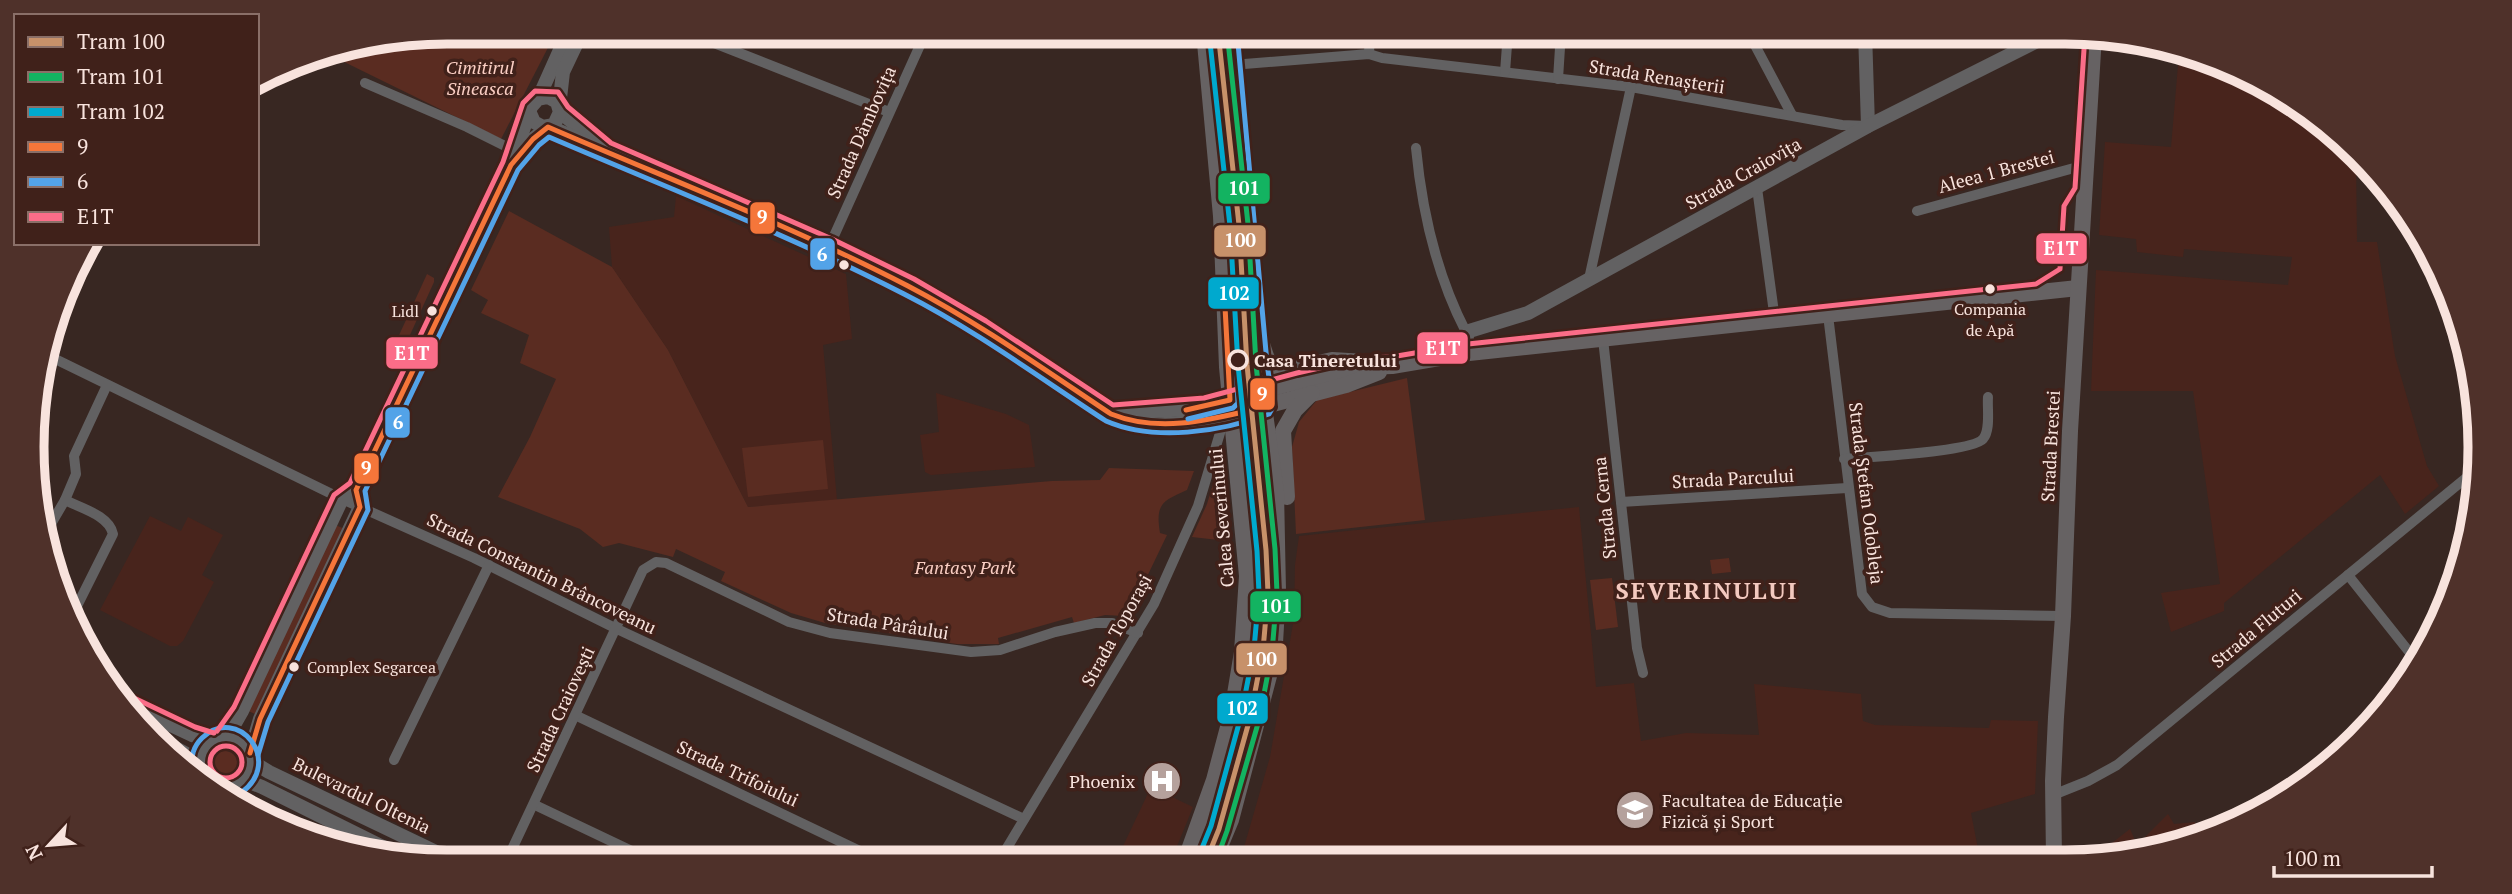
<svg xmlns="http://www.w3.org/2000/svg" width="2512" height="894" font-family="'PT Serif',serif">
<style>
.built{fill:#48241c}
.green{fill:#5a2c21}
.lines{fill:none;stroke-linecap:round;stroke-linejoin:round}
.minor{stroke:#626162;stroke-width:10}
.tertiary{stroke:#626162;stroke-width:14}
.secondary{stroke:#666263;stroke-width:16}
.bus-1-casing{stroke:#40211a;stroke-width:10}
.bus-2-casing{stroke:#40211a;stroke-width:10}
.bus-3-casing{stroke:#40211a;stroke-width:10}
.bus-1{stroke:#f5763a;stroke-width:5}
.bus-2{stroke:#53a3e8;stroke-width:5}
.bus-3{stroke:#fb6d88;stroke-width:5}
.tram-1-casing{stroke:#40211a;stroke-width:10}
.tram-2-casing{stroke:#40211a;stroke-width:10}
.tram-3-casing{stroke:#40211a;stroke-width:10}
.tram-1{stroke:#c7916a;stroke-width:5}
.tram-2{stroke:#13b361;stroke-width:5}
.tram-3{stroke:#00a9ce;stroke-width:5}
.bus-dot{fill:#f8e3dd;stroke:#40211a;stroke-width:2.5}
.stop-dot{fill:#40211a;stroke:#f8e3dd;stroke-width:3.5}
.labels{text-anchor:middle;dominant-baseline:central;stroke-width:7;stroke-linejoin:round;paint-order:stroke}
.bus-label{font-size:16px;fill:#f8e3dd;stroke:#40211a}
.park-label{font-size:18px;font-style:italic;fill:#fbcfc4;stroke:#40211a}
.street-label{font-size:18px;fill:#f8e3dd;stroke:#40211a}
.stop-label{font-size:18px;font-weight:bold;fill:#f8e3dd;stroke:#40211a;text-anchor:start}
.poi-label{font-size:18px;fill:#f8e3dd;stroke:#40211a;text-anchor:end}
.district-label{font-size:24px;font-weight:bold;letter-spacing:2px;fill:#f3c9bf;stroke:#40211a}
.rim{fill:none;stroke:#f8e3dd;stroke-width:9}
.line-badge{stroke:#40211a;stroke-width:2.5}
.badge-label{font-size:19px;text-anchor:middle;font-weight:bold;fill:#fff}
</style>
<rect width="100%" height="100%" fill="#382722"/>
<g class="built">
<polygon points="2179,54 2192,55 2318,117 2356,161 2357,242 2377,242 2395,356 2427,466 2439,486 2405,514 2380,475 2224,603 2224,611 2171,632 2161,593 2220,584 2193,391 2091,391 2096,270 2288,285 2292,257 2184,249 2183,257 2137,252 2136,239 2099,235 2105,142 2171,147"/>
<polygon points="676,196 846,274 852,339 823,345 837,500 748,507 668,350 612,267 609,227 674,217"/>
<polygon points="936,393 1006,414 1029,425 1035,467 931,475 925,472 920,435 939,432"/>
<polygon points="1579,507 1596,687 1634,683 1641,741 1686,733 1759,735 1754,684 1861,694 1863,721 1875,725 1989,728 1991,720 2038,721 2035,794 1971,813 1980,859 1240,861 1270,757 1294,618 1295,565 1299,536"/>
<polygon points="150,516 181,531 188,517 223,535 202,575 214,582 183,641 177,646 170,646 100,610"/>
<polygon points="1151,787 1193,807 1171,861 1116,861"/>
<polygon points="2168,814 2174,824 2195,822 2195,836 2120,859 2091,859 2130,829 2137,845"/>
</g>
<g class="green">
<polygon points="447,32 556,32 501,139 330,55"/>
<path d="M509,211L612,267L668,350L748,507L1052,481L1100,480L1109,468L1194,471L1187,490C1163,501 1155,503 1160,533L1167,535L1143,585L1124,616L1105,615L1074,623L1072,617L998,638L999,644H957L825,623L791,613L721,581L725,572L676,549L673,557L619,543L603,547L580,529L498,497L530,437L556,379L520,363L529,335L481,313L488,300L471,290Z"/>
<polygon points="427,274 434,278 434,282 405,346 402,347 395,344"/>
<polygon points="1407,378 1425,520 1296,534 1292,447 1299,422 1317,400"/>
<path d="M1245,437H1251C1256,488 1264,540 1264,591C1264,648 1250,704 1235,759C1225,794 1216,828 1203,861H1196C1210,826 1220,791 1230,754C1244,701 1258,647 1258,591C1258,540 1250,488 1245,437Z"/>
<polygon points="823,440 828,489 748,497 742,448"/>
<polygon points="1217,471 1220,471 1222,480 1227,541 1192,537 1207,504"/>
<polygon points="333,524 347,530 259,716 244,709"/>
<polygon points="1729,558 1731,572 1712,574 1710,560"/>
<polygon points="1612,578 1618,627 1596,630 1590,580"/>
<circle cx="225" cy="763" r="12"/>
</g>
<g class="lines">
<g class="minor">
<polyline points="686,32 889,112"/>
<polyline points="1748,32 1792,115"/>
<polyline points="734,50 741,32"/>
<polyline points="1369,54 1370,32"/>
<polyline points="1232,65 1369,54 1382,58 1631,87 1842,125 1867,126"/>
<polyline points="1505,72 1508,32"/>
<polyline points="1558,79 1561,32"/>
<polyline points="365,83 467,127 515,151"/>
<path d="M1416,148C1422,211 1436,274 1466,332"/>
<polyline points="1757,188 1775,320"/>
<polyline points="1917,211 2085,165"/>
<polyline points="829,247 926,32"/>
<polyline points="1589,279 1631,87"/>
<polyline points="1828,315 1862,594 1872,607 1890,613 2063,616"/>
<polyline points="1603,339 1637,648 1643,673"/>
<polyline points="47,355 342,499 474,558 617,629 1024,819"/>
<path d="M1844,459C1866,457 1972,452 1983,439C1991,430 1987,409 1988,397"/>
<path d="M65,500C80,508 109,515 113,534L73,614"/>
<polyline points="1621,502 1847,488"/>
<polyline points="44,536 65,500 76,474 74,456 107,385"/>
<polyline points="2348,575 2418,663"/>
<polyline points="577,716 883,862"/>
<polyline points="394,760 489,565"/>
<polyline points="2053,795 2088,781 2117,765 2472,473"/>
<polyline points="535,805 655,862"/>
<polyline points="357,851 364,837"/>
<polyline points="999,861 1154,604 1198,506 1226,413"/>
<polyline points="506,862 643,570 656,562 666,563 789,622 830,633 971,652 1000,650 1055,632 1095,623 1112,623 1138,633"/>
</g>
<g class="tertiary">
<polyline points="1865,32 1868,126"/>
<polyline points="538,99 568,32"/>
<polyline points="559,107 563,72 582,32"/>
<polyline points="560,112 603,147"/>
<polyline points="550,127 829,247 910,287 981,328 1111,414 1139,424 1152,425 1205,421 1231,415"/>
<polyline points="516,159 533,139 548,127"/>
<polyline points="1469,353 1466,332 1528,313 1868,126 2055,32"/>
<polyline points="1120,413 1188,409 1230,400"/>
<polyline points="130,706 192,735 211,741"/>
<polyline points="223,737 234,725 242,711 342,499 357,489 511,165 531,107 538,99 548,97 557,102 560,112 554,125 543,127 534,122 530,113"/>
<polyline points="168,744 199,761"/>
<polyline points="250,753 260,719 360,507 356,490"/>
<polyline points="251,761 269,772 457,862"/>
<polyline points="242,782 252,783 262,787 403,857"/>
<path d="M226,797C233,789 244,783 249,773C257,756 242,734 223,737C186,741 197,798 236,786"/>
</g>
<g class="secondary">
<path d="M1262,344C1266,356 1268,369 1282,371L1332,360L1365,362"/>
<polyline points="1230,400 1284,385 1366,367 1392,366 1469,353 2078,288"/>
<polyline points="1231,415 1346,385 1379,372"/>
<polyline points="1287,497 1283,431 1295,410 1312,393"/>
<polyline points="2054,859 2053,781 2056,717 2063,616 2070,431 2094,35"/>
<polyline points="1185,861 1214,780 1232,712 1242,652 1247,576 1227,367 1221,216 1204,32"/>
<polyline points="1214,861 1231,820 1269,676 1275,643 1278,591 1276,491 1258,364 1228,32"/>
</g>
<defs>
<g id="bus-1">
<polyline points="1186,410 1230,400 1224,288"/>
<path d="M250,753L260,719L360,507L356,490L511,165L533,139L548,127C668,179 792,226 908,286C979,323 1045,370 1111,414C1161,434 1213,419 1264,407L1258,364L1228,32"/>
</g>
<g id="bus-2">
<polyline points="1188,419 1233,408 1238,403 1233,288"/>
<path d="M258,755L268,722L368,510L365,491L518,170L539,145L549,137C668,188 789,235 904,294C975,330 1040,378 1106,421C1154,442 1221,432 1269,414L1273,407L1267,363L1237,32"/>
<path d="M192,768C191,756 193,747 202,738C237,704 285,761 241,793"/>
</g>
<g id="bus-3">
<polyline points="134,698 195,727 214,733"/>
<polyline points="217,731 234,707 334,495 350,483 503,162 523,103 535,91 558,92 568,107 611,143 832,239 914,279 986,321 1113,405 1204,398 1297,373 1364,358 1391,357 1468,344 2036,284 2060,269 2064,206 2075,188 2085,34"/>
<circle cx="226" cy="762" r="16"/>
</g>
</defs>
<use href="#bus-1" class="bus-1-casing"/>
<use href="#bus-2" class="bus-2-casing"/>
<use href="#bus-3" class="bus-3-casing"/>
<use href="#bus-1" class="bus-1"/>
<use href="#bus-2" class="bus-2"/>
<use href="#bus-3" class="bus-3"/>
<defs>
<polyline id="tram-1" points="1206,861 1219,829 1250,718 1263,650 1268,593 1266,550 1247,365 1239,225 1218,32"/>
<polyline id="tram-2" points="1216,861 1227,831 1259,720 1272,652 1277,593 1275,549 1256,364 1248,224 1227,32"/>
<polyline id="tram-3" points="1198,858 1211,826 1241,716 1254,649 1259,593 1257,551 1238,365 1230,226 1209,33"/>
</defs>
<use href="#tram-1" class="tram-1-casing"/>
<use href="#tram-2" class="tram-2-casing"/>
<use href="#tram-3" class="tram-3-casing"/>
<use href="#tram-1" class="tram-1"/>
<use href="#tram-2" class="tram-2"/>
<use href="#tram-3" class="tram-3"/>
</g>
<defs>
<symbol id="hospital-disc" viewBox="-11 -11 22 22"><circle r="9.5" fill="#b5a19c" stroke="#40211a"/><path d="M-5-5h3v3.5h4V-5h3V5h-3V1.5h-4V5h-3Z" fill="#fff"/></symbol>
<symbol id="university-disc" viewBox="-11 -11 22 22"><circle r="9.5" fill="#b5a19c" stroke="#40211a"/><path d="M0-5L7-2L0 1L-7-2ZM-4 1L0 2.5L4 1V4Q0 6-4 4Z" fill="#fff"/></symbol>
</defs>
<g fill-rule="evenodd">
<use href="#hospital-disc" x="1140" y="759" width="44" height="44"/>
<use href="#university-disc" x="1613" y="788" width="44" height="44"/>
</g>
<g class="bus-dot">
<circle cx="844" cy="265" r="6"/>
<circle cx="1990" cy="289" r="6"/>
<circle cx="432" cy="311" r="6"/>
<circle cx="294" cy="667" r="6"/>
</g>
<circle class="stop-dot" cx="1238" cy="360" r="9"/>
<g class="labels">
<g class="bus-label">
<text x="1990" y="309">Compania<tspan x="1990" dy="21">de Apă</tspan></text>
<text x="419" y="311" text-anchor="end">Lidl</text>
<text x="307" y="667" text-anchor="start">Complex Segarcea</text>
</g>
<g class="park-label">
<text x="480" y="67">Cimitirul<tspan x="480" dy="21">Sineasca</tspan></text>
<text x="965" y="567">Fantasy Park</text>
</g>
<g class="street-label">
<text transform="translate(1657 76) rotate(9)">Strada Renașterii</text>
<text transform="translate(861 132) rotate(-66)">Strada Dâmbovița</text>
<text transform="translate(1996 171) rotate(-15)">Aleea 1 Brestei</text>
<text transform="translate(1743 173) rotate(-29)">Strada Craiovița</text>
<text transform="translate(2050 446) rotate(-87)">Strada Brestei</text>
<text transform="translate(1733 478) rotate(-3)">Strada Parcului</text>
<text transform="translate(1867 493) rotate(83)">Strada Ștefan Odobleja</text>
<text transform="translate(1604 508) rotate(-96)">Strada Cerna</text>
<text transform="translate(1221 518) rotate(-95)">Calea Severinului</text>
<text transform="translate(542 573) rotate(26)">Strada Constantin Brâncoveanu</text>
<text transform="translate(888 623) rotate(9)">Strada Pârâului</text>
<text transform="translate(2256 628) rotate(-40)">Strada Fluturi</text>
<text transform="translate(1116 630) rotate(-61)">Strada Toporași</text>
<text transform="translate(560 709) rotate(-65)">Strada Craiovești</text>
<text transform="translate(738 773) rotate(25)">Strada Trifoiului</text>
<text transform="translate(362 795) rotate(26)">Bulevardul Oltenia</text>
</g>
<g class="stop-label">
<text x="1254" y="360">Casa Tineretului</text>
</g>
<g class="poi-label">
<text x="1135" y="781">Phoenix</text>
<text x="1662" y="800" text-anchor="start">Facultatea de Educație<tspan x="1662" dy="21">Fizică și Sport</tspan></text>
</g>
<g class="district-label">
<text x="1707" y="590">SEVERINULUI</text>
</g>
</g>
<path d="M0 0H2512V894H0ZM447 44H2065A403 403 0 0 1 2468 447V447A403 403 0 0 1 2065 850H447A403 403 0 0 1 44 447V447A403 403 0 0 1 447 44Z" fill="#4f312a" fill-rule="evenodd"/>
<path class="rim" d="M447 44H2065A403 403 0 0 1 2468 447V447A403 403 0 0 1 2065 850H447A403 403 0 0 1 44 447V447A403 403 0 0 1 447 44Z"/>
<g class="line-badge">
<rect x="1217" y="172" width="54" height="33" rx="7" fill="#13b361"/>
<rect x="749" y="201" width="27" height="34" rx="7" fill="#f5763a"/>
<rect x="1213" y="224" width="54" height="34" rx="7" fill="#c7916a"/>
<rect x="2035" y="232" width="53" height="33" rx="7" fill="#fb6d88"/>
<rect x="809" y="237" width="27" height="34" rx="7" fill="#53a3e8"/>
<rect x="1207" y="276" width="53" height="34" rx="7" fill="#00a9ce"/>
<rect x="1416" y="331" width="53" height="34" rx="7" fill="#fb6d88"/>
<rect x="385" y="336" width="54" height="34" rx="7" fill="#fb6d88"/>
<rect x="1249" y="377" width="27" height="34" rx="7" fill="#f5763a"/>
<rect x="384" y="406" width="27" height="33" rx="7" fill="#53a3e8"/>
<rect x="353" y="452" width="27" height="33" rx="7" fill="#f5763a"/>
<rect x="1249" y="590" width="53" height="33" rx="7" fill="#13b361"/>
<rect x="1235" y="642" width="53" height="34" rx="7" fill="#c7916a"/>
<rect x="1216" y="692" width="53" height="33" rx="7" fill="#00a9ce"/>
</g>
<g class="badge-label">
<text x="1244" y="195">101</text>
<text x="762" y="224">9</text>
<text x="1240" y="247">100</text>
<text x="2061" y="255">E1T</text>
<text x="822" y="261">6</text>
<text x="1234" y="300">102</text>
<text x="1443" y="355">E1T</text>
<text x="412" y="360">E1T</text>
<text x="1262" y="401">9</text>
<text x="398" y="429">6</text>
<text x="366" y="475">9</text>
<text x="1276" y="613">101</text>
<text x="1261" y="666">100</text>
<text x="1242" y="715">102</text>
</g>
<rect x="14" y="14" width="245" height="231" fill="#40211a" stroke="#8a6f68" stroke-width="2"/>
<rect x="28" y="37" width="35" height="10" fill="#c7916a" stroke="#8a6f68" stroke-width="2"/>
<text x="77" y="49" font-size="21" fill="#f8e3dd">Tram 100</text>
<rect x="28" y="72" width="35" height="10" fill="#13b361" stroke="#8a6f68" stroke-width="2"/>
<text x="77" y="84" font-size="21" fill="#f8e3dd">Tram 101</text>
<rect x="28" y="107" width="35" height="10" fill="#00a9ce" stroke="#8a6f68" stroke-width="2"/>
<text x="77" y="119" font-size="21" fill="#f8e3dd">Tram 102</text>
<rect x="28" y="142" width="35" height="10" fill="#f5763a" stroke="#8a6f68" stroke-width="2"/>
<text x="77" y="154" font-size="21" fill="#f8e3dd">9</text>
<rect x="28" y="177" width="35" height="10" fill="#53a3e8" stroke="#8a6f68" stroke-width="2"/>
<text x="77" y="189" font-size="21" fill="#f8e3dd">6</text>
<rect x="28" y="212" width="35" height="10" fill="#fb6d88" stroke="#8a6f68" stroke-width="2"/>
<text x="77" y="224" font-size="21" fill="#f8e3dd">E1T</text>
<g transform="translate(49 845) rotate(244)" stroke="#40211a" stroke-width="5" paint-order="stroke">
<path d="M0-5L12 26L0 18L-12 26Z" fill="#f8e3dd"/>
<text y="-10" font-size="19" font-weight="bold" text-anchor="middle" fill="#f8e3dd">N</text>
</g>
<path d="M2274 866v10h158v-10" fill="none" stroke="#f8e3dd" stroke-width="3.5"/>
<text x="2284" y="866" font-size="21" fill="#f8e3dd" stroke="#40211a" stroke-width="5" paint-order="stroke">100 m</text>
</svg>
